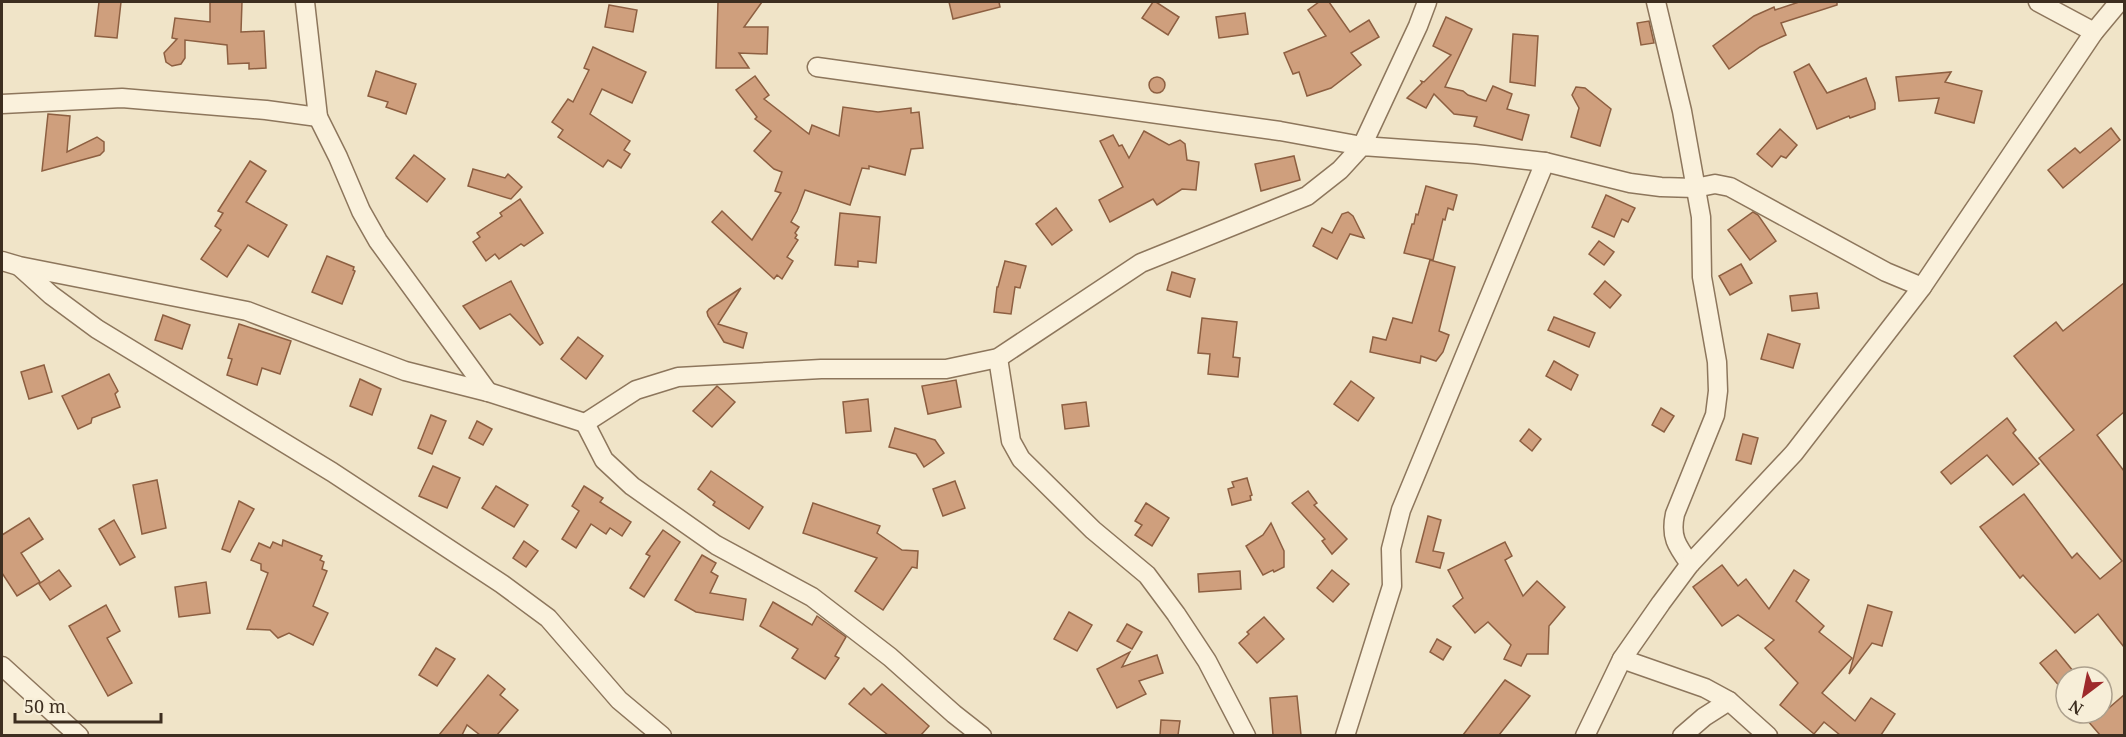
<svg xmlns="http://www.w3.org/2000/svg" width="2126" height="737" font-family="'Noto Serif',serif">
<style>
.building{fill:#cf9f7d;stroke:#8d5f41;stroke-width:1.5}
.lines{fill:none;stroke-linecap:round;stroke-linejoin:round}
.street-casing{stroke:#8d765c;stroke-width:21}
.street{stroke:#faf1dc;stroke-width:18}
</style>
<rect width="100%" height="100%" fill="#f0e4c8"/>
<g class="building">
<polygon points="99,2 121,2 117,38 95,36"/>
<polygon points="210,2 242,2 241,32 264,31 266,68 249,69 249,63 228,64 227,45 185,40 185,58 181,64 172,66 166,62 164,53 177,39 172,38 175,18 210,22"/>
<polygon points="718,2 762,2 744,27 768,27 767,54 739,53 749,68 716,68"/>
<polygon points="949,2 999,2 1000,7 953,19"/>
<polygon points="1153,2 1156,2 1179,17 1168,35 1142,18"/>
<polygon points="1319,2 1329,2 1350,32 1369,20 1379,37 1351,53 1361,65 1331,88 1307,96 1299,72 1293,74 1284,53 1326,36 1308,10"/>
<polygon points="1799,2 1837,2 1837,5 1781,23 1786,35 1760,47 1729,69 1713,46 1754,16 1774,7 1775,10"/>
<polygon points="609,5 637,10 633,32 605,27"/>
<polygon points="1245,13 1248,34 1219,38 1216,17"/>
<polygon points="1446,17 1472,29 1445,87 1463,91 1468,95 1486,101 1493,86 1512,94 1507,109 1529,115 1522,140 1474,126 1477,117 1454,114 1434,94 1426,108 1407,98 1422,83 1421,81 1424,82 1451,55 1433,46"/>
<polygon points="1649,21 1654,43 1641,45 1637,23"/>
<polygon points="1513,34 1538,36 1535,86 1510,82"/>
<polygon points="593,47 646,72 632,103 602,89 590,114 630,141 624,150 630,154 621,168 608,160 603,167 558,137 563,130 552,122 568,99 573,102 589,70 584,68"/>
<polygon points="1809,64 1827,93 1866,78 1875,103 1875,109 1850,118 1849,116 1817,129 1794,72"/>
<polygon points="376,71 416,84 406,114 386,107 388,102 368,96"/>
<polygon points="1951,72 1945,82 1982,91 1974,123 1935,113 1939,98 1899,101 1896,77"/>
<polygon points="755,76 769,95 764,99 809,134 812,125 839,136 843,107 878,112 911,108 911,113 919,112 923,148 911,149 905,175 869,166 869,169 862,168 850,205 805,190 797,211 791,222 799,227 795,233 797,235 795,238 798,240 787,257 793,261 782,279 777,275 774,279 712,222 722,211 752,240 781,193 775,191 782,172 774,169 754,151 771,131 755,119 757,117 736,90"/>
<circle cx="1157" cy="85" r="8"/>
<polygon points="1576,87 1585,88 1611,109 1600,146 1571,137 1579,108 1572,95"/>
<polygon points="48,114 70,116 67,152 97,137 104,142 104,151 100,155 42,171"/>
<polygon points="2111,128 2120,140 2063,188 2048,170 2075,148 2080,153"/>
<polygon points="1780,129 1797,145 1786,158 1781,156 1772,167 1757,154"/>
<polygon points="1144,131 1169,145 1180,140 1185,144 1187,160 1199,162 1196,190 1182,189 1157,205 1153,199 1110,222 1099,200 1123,187 1100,141 1113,135 1119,146 1122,145 1129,158"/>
<polygon points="414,155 445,179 427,202 396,178"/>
<polygon points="1294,156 1300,180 1261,191 1255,164"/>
<polygon points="250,161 266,171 246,202 287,225 268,257 248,245 227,277 201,259 221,230 215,226 223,213 218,211"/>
<polygon points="473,169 505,178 508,174 522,187 511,199 468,186"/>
<polygon points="1426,186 1457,195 1453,210 1448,208 1445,220 1443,219 1433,260 1404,253 1412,224 1414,224 1416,214 1418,215"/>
<polygon points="1606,195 1635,208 1628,222 1622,219 1614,237 1592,227"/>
<polygon points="520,199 543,233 524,246 521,244 499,259 495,254 486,261 473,242 480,237 477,233 502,216 500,213"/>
<polygon points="1056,208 1072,230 1052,245 1036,224"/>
<polygon points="1348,212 1353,216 1364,238 1350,234 1337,259 1313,246 1322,228 1332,233 1342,214"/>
<polygon points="1753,212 1758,215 1776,241 1750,260 1728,230"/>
<polygon points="840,213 880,217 876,263 858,261 858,267 835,265"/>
<polygon points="1599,241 1614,252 1604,265 1589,254"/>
<polygon points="327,256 354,267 353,270 355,271 342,304 312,292"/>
<polygon points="1430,260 1455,267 1439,331 1449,335 1443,352 1436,361 1421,356 1420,363 1370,352 1373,337 1386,340 1393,318 1412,323"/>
<polygon points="1005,261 1026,266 1020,288 1015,287 1011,314 994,312 997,287 998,287"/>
<polygon points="1741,264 1752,283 1730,295 1719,276"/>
<polygon points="1172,272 1195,279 1190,297 1167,290"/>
<polygon points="511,281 543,343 540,345 510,314 480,329 463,306"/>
<polygon points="1605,281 1621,295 1610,308 1594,294"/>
<polygon points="2124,283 2124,412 2097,435 2124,471 2124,647 2098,614 2075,633 2023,575 2020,578 1980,527 2024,494 2072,558 2077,553 2100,579 2122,561 2039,458 2074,430 2014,356 2056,322 2063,331"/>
<polygon points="741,288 718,324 747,333 743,348 724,342 708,316 707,312 709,309"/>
<polygon points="1817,293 1819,308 1792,311 1790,296"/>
<polygon points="163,315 190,325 182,349 155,340"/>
<polygon points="1554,317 1595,333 1589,347 1548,330"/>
<polygon points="1202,318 1237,322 1233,357 1240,358 1238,377 1208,374 1210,354 1198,353"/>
<polygon points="239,324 291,341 280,374 262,368 257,385 227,375 232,359 228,358"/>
<polygon points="1768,334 1800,344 1793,368 1761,359"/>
<polygon points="578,337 603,356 586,379 561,359"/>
<polygon points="1554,361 1578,375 1571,390 1546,376"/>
<polygon points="44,365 52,392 29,399 21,372"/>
<polygon points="109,374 118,391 115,394 120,407 92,418 91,423 78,429 62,396"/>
<polygon points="360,379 381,389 372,415 350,406"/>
<polygon points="956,380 961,407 928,414 922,386"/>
<polygon points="1351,381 1374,398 1358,421 1334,404"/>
<polygon points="717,386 735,402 712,427 693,411"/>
<polygon points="868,399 871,431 846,433 843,402"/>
<polygon points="1086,402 1089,426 1065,429 1062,405"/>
<polygon points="1661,408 1674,416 1664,432 1652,425"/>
<polygon points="431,415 446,421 432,454 418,448"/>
<polygon points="2007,418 2016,430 2013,433 2039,464 2013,485 1987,455 1951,484 1941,472"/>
<polygon points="477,421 492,429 483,445 469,438"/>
<polygon points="895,428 935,440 944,453 924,467 916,454 889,447"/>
<polygon points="1529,429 1541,439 1532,451 1520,441"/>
<polygon points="1743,434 1758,438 1751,464 1736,460"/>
<polygon points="433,466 460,478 447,508 419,496"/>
<polygon points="711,471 763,507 749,529 713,505 715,502 698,489"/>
<polygon points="1247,478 1252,495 1250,496 1251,500 1232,505 1228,489 1234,487 1232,482"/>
<polygon points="157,480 166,528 142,534 133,485"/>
<polygon points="955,481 965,508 943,516 933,489"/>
<polygon points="496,486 528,505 514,527 482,508"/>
<polygon points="584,486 603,498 600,502 631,522 622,536 610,528 606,534 591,524 576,548 562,539 579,511 572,506"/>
<polygon points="1308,491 1317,503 1314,505 1347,539 1332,554 1322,541 1325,539 1292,503"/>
<polygon points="239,501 254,509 230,552 222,549"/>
<polygon points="813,503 880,526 877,533 902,550 918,551 917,568 912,567 883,610 855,591 877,558 803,533"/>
<polygon points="1146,503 1169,518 1152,546 1135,535 1142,525 1135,521"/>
<polygon points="1428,516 1441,520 1433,551 1444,553 1440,568 1416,562"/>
<polygon points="29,518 43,539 21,553 40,582 17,596 2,573 2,535"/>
<polygon points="114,520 135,557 120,565 99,529"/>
<polygon points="1271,523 1284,551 1284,567 1274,572 1273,570 1263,575 1246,546 1263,535"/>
<polygon points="663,530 680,542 644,597 630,588 650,556 646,554"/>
<polygon points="283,540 322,556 320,560 324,562 322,569 327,571 313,606 328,613 313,645 289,633 278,638 270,630 247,629 268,573 261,570 261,564 251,560 259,543 270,548 273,542 282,546"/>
<polygon points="524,541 538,551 526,567 513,558"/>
<polygon points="1505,542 1512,556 1505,560 1523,596 1537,581 1565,607 1549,626 1548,654 1527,654 1521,666 1504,659 1511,645 1488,622 1475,633 1453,606 1463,598 1448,570"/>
<polygon points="702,555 716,563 711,572 718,576 710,593 746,599 743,620 696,612 675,600"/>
<polygon points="1722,565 1738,586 1746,579 1769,609 1794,570 1809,580 1796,601 1824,626 1819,632 1852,658 1822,693 1855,721 1871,698 1895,714 1881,735 1840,735 1824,722 1814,734 1780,705 1798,683 1765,648 1774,640 1738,615 1722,626 1693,587"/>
<polygon points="59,570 71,586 50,600 39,584"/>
<polygon points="1332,570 1349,584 1333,602 1317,588"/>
<polygon points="1240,571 1241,589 1199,592 1198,574"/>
<polygon points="206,582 210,613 179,617 175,587"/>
<polygon points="773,602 812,625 817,616 846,637 835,656 839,658 825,679 792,658 798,649 760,626"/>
<polygon points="106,605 120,631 107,638 132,683 108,696 69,626"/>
<polygon points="1868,605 1892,612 1882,646 1872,643 1849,674"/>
<polygon points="1069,612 1092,625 1077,651 1054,639"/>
<polygon points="1264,617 1284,639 1257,663 1239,643 1249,634 1247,632"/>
<polygon points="1127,624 1142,632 1132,649 1117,641"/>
<polygon points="1437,639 1451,647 1443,660 1430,652"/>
<polygon points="436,648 455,659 437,686 419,675"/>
<polygon points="2056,650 2078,677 2066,677 2066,694 2040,663"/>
<polygon points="1130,652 1122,667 1157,655 1163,673 1139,681 1146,694 1117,708 1097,669"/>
<polygon points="488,675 505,689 500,695 518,710 497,735 480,735 467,725 462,735 439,735"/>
<polygon points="1505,680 1530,696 1499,735 1463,735"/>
<polygon points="882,684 929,726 921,735 888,735 849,704 864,688 871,695"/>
<polygon points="2124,695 2124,735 2100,735 2081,713 2103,713"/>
<polygon points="1297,696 1301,735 1273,735 1270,698"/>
<polygon points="1161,720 1180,721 1178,735 1160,735"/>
</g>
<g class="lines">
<defs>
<g id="street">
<polyline points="305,2 318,117 338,157 361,211 378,241 488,392"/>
<path d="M1656,2L1682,111L1701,217L1702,277L1717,362L1718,391L1715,415L1675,514C1670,537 1677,546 1690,564"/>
<polyline points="2038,2 2094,32"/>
<polyline points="817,67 1280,131 1362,146 1418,26 1427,2"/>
<polyline points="2,104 122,98 266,110 318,117"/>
<polyline points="2,261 19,266 247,311 405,371 488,392 585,423 636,390 678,377 821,369 946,369 998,358 1141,263 1307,196 1340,170 1362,146 1475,154 1545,162 1630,183 1661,187 1695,188 1715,184 1730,187 1886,272 1922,287"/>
<polyline points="20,267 51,295 97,329 332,472 502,584 548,618 619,700 662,736"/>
<polyline points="998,358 1011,441 1021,459 1093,530 1147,575 1176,614 1207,661 1246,736"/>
<polyline points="585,423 604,460 632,486 716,545 812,597 890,657 954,714 982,736"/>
<polyline points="1622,659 1705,688 1729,701 1768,736"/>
<polyline points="2,666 79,736"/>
<polyline points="1345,736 1392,586 1391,549 1401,510 1545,162"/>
<polyline points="1585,736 1622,659 1661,603 1690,564 1794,453 1922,287 2094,32 2119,2"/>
<polyline points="1682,736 1704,717 1729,701"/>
</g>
</defs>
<use href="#street" class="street-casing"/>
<use href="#street" class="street"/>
</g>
<rect width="2126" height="737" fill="none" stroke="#3d2e20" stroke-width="6"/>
<g transform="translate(2084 695) rotate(212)"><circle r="28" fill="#f7eed8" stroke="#ada18e" stroke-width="1.5"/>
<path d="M0-4.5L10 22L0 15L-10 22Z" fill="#9e2a2b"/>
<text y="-9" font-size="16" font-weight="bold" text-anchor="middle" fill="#3d2e20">N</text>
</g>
<path d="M15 713v9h146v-9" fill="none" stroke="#3d2e20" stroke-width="3"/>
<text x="24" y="713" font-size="18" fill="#3d2e20" stroke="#f7eed8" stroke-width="4.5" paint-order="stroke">50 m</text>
</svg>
